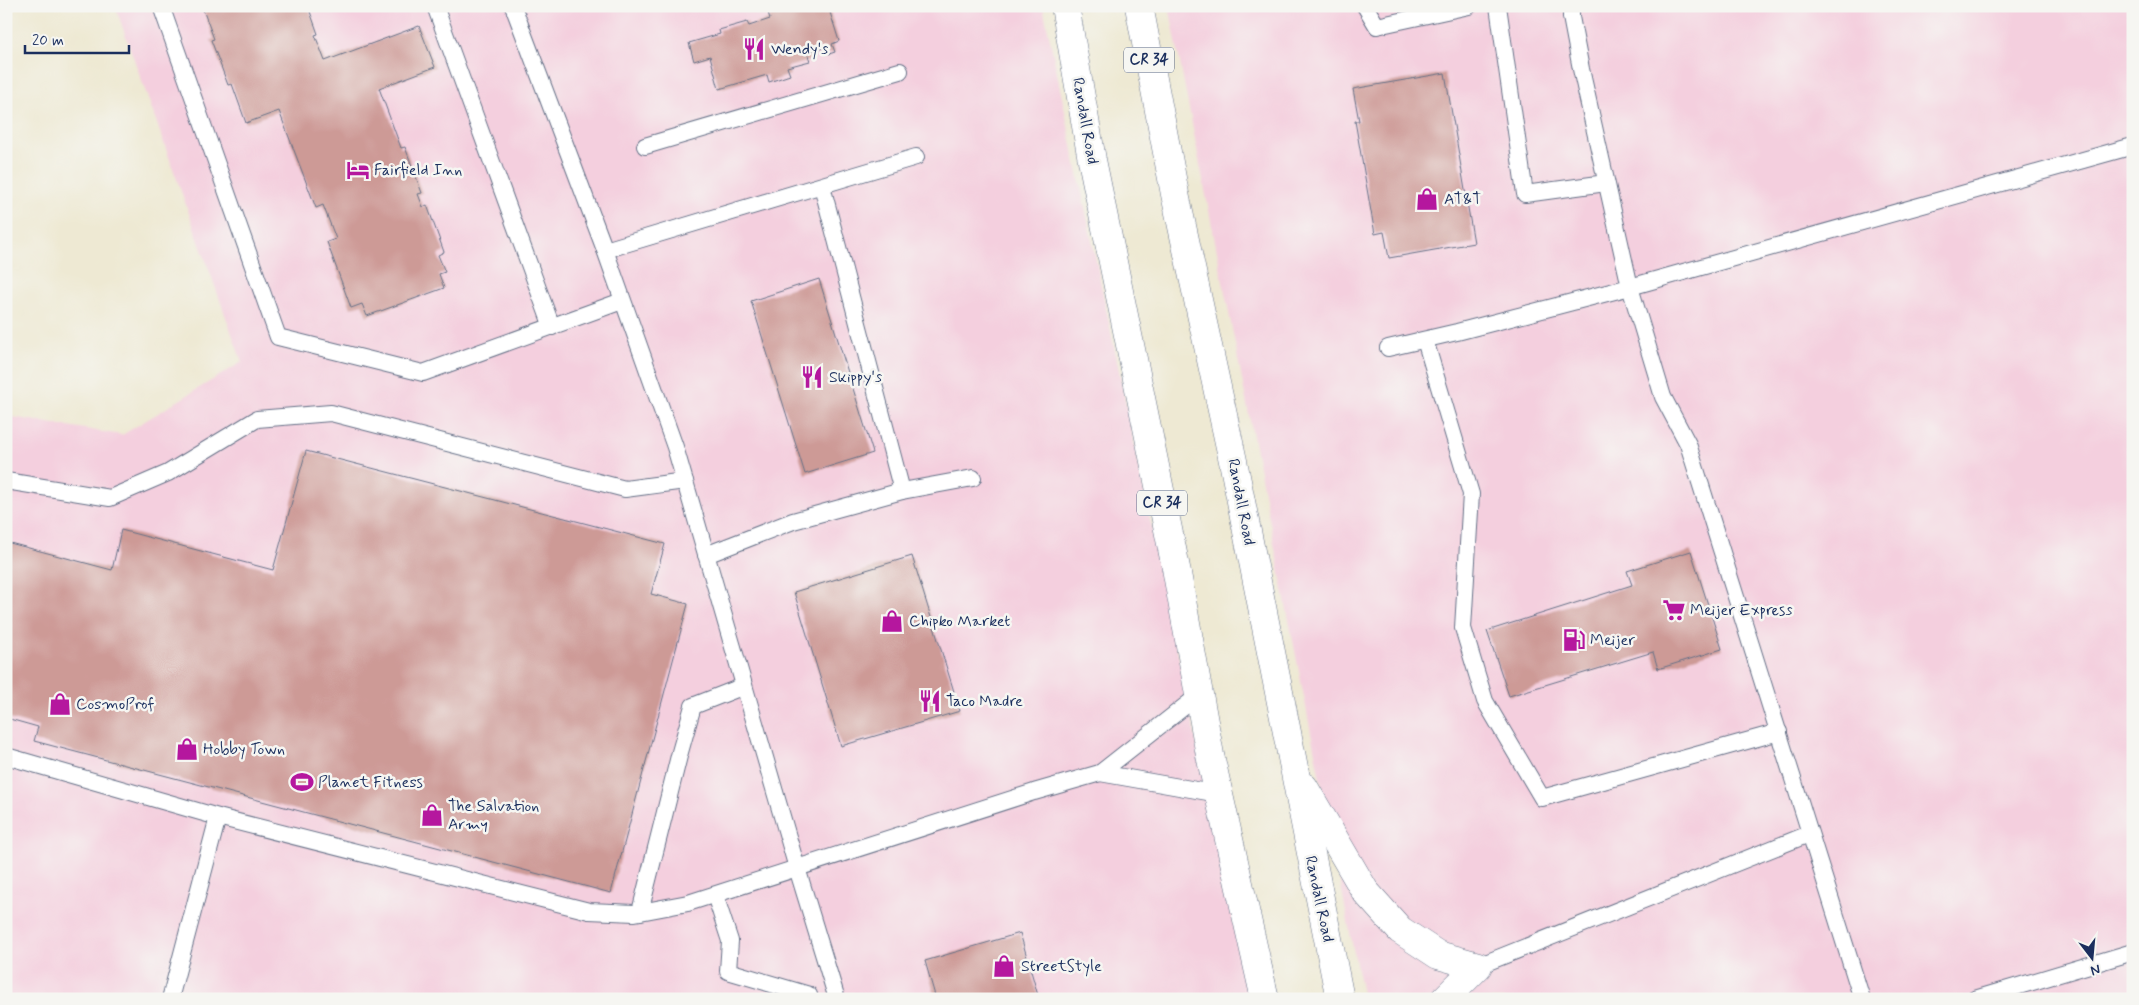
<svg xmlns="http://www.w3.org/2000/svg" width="2139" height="1005" font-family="Mynerve,sans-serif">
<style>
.built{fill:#f4cfde}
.building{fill:#cd9a96}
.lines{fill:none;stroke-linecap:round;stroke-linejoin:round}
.service-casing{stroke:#657087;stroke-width:18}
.primary-casing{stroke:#657087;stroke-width:29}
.service{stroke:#fff;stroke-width:16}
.primary{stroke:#fff;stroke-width:28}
.labels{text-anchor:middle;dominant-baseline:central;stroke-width:5;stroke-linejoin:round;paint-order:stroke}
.shield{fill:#f6f6f2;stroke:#5d6b8a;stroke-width:1}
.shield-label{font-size:15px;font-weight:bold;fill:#1b2f5e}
.poi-label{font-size:16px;fill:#1b2f5e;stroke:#f6f6f2;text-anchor:start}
.street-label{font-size:16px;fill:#1b2f5e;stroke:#f6f6f2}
</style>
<rect width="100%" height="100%" fill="#f6f6f2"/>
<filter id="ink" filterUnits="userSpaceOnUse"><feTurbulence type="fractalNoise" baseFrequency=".02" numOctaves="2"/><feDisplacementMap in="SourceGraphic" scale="10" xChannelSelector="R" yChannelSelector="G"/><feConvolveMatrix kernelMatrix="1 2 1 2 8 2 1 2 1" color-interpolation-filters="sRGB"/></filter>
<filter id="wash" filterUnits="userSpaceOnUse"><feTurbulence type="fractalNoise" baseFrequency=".0096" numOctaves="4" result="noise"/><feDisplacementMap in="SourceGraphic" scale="20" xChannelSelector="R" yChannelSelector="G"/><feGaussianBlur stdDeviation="1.12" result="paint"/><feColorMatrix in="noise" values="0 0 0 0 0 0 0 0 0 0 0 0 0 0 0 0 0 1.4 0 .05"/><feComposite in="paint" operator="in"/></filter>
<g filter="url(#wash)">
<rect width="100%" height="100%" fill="#eee9d3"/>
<g class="built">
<polygon points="115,6 1043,6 1250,999 6,999 6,416 122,435 242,362"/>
<polygon points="1169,6 2133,6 2133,999 1363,999"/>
</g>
<g id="blocks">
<g class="building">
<polygon points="189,6 308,6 318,34 315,35 325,61 419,26 435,67 379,88 401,148 405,147 422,193 418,194 423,207 427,205 444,252 438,255 445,272 439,274 444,288 367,316 362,304 351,308 327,242 336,239 323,205 316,208 279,111 246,123 232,84 228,85 211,40 214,39 202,7 191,11"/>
<polygon points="777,6 828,6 839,41 832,44 835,52 829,54 827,47 807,52 810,61 787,67 790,75 769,82 767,75 719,89 710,56 694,61 689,43 720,34 719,30 747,22 749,26 770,19 767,9"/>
<polygon points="1445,73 1474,243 1389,258 1384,232 1375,234 1355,121 1359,121 1353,89"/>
<polygon points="819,279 873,453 805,474 751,301"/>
<polygon points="306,451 665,544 651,594 688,604 611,893 34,741 38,727 6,718 6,542 112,570 121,530 273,570"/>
<polygon points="1691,551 1722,649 1658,669 1653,652 1509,696 1487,631 1632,585 1627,571"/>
<polygon points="912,556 960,711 841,746 794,592"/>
<polygon points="1020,933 1039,999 936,999 925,961"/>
</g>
</g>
</g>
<g filter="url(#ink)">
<use href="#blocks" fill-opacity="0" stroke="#657087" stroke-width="1"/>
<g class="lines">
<defs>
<g id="service">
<polyline points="161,6 278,337 423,373 622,301"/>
<polyline points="435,6 552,327"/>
<polyline points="513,6 605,250 675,447 797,868 837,999"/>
<polyline points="1365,6 1377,26 1469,6"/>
<polyline points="1498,6 1525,194 1606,183"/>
<polyline points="1571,6 1571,17 1581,69 1630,287 1663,397 1688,444 1862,999"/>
<polyline points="645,146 900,71"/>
<polyline points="822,186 902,491"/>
<polyline points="605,250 916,157"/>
<polyline points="1425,340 1471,494 1463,628 1485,701 1542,798 1779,732"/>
<polyline points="1388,348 1457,332 1630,287 2133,146"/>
<polyline points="6,481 110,498 168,473 257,419 331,413 625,489 685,481"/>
<polyline points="706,555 793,521 902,491 973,478"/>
<polyline points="1199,695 1100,773 1219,794"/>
<polyline points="6,756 218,817"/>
<polyline points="715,895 730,941 728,971 809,995"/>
<polyline points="640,912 680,752 693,706 744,686"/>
<polyline points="1478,966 1809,834"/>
<polyline points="170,999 218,817 589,911 635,913 688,903 1034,792 1100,773"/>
<polyline points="1975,999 2133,952"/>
</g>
<g id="primary">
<polyline points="1065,6 1092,160 1176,568 1210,755 1265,999"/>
<polyline points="1139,6 1175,194 1233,461 1340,999"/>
<polyline points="1304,787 1365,891 1400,930 1438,955 1478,966 1445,999"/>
</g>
</defs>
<use href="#service" class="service-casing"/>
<use href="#primary" class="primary-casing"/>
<use href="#service" class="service"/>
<use href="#primary" class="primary"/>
</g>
</g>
<defs>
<symbol id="restaurant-bare" viewBox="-9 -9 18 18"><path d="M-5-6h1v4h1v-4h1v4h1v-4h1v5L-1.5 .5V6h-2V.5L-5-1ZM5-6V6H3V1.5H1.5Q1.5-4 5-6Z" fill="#b5179e" stroke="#f6f6f2" stroke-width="2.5" paint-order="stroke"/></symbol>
<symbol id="hotel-bare" viewBox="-9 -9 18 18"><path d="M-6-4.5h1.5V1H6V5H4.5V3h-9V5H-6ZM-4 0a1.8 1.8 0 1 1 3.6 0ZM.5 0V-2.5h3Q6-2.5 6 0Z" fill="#b5179e" stroke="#f6f6f2" stroke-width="2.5" paint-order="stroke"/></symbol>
<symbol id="shop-bare" viewBox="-9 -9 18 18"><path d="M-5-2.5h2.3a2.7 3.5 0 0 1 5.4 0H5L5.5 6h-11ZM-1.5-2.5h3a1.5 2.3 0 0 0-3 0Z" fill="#b5179e" stroke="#f6f6f2" stroke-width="2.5" paint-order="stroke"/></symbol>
<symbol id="supermarket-bare" viewBox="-9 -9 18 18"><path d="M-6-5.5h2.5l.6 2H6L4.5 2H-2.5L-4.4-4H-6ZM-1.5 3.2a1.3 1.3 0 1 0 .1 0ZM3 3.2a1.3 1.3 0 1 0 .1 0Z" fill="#b5179e" stroke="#f6f6f2" stroke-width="2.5" paint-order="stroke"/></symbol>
<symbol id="fuel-bare" viewBox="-9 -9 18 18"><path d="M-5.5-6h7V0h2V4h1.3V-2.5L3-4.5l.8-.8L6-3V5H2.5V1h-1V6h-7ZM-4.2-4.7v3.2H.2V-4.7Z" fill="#b5179e" stroke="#f6f6f2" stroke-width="2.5" paint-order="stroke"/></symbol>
<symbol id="stadium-bare" viewBox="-9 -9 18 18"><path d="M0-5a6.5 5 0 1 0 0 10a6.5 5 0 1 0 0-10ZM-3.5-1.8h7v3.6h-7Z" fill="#b5179e" stroke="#f6f6f2" stroke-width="2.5" paint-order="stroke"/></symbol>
</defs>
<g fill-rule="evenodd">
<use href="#restaurant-bare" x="738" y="33" width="32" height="32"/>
<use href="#hotel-bare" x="342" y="154" width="32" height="32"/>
<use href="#shop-bare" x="1411" y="183" width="32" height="32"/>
<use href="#restaurant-bare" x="796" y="361" width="32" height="32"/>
<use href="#supermarket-bare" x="1658" y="594" width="32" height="32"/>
<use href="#shop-bare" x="876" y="605" width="32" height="32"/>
<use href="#fuel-bare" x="1558" y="624" width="32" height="32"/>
<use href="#restaurant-bare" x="914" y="685" width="32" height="32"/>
<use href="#shop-bare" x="44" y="688" width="32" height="32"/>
<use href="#shop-bare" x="171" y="733" width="32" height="32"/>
<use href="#stadium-bare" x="286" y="766" width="32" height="32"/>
<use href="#shop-bare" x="416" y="799" width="32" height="32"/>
<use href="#shop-bare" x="988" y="950" width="32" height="32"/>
</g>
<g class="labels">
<g class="shield">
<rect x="1124" y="47.5" width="50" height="25" rx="4"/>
<rect x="1137" y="490.5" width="50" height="25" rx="4"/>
</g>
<g class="shield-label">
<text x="1149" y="60">CR 34</text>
<text x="1162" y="503">CR 34</text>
</g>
<g class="poi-label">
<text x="771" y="49">Wendy's</text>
<text x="374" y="170">Fairfield Inn</text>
<text x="1444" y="199">AT&amp;T</text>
<text x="829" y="377">Skippy's</text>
<text x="1690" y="610">Meijer Express</text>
<text x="909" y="621">Chipko Market</text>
<text x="1590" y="640">Meijer</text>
<text x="946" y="701">Taco Madre</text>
<text x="76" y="704">CosmoProf</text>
<text x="203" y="749">Hobby Town</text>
<text x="318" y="782">Planet Fitness</text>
<text x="448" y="806">The Salvation<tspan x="448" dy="18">Army</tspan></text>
<text x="1021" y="966">StreetStyle</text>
</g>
<g class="street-label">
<text transform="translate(1085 121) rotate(80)">Randall Road</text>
<text transform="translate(1241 502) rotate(79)">Randall Road</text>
<text transform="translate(1319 899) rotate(78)">Randall Road</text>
</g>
</g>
<rect width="2139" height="1005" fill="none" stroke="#f6f6f2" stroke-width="25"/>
<g transform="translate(2092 958) rotate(164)" stroke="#f6f6f2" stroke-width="4" paint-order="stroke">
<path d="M0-4L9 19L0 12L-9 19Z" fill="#1b2f5e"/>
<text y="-8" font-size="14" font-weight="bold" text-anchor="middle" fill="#1b2f5e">N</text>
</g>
<path d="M25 45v8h104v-8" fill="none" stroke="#1b2f5e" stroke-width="2.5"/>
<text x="32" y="45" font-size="15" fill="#1b2f5e" stroke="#f6f6f2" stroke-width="4" paint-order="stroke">20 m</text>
</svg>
